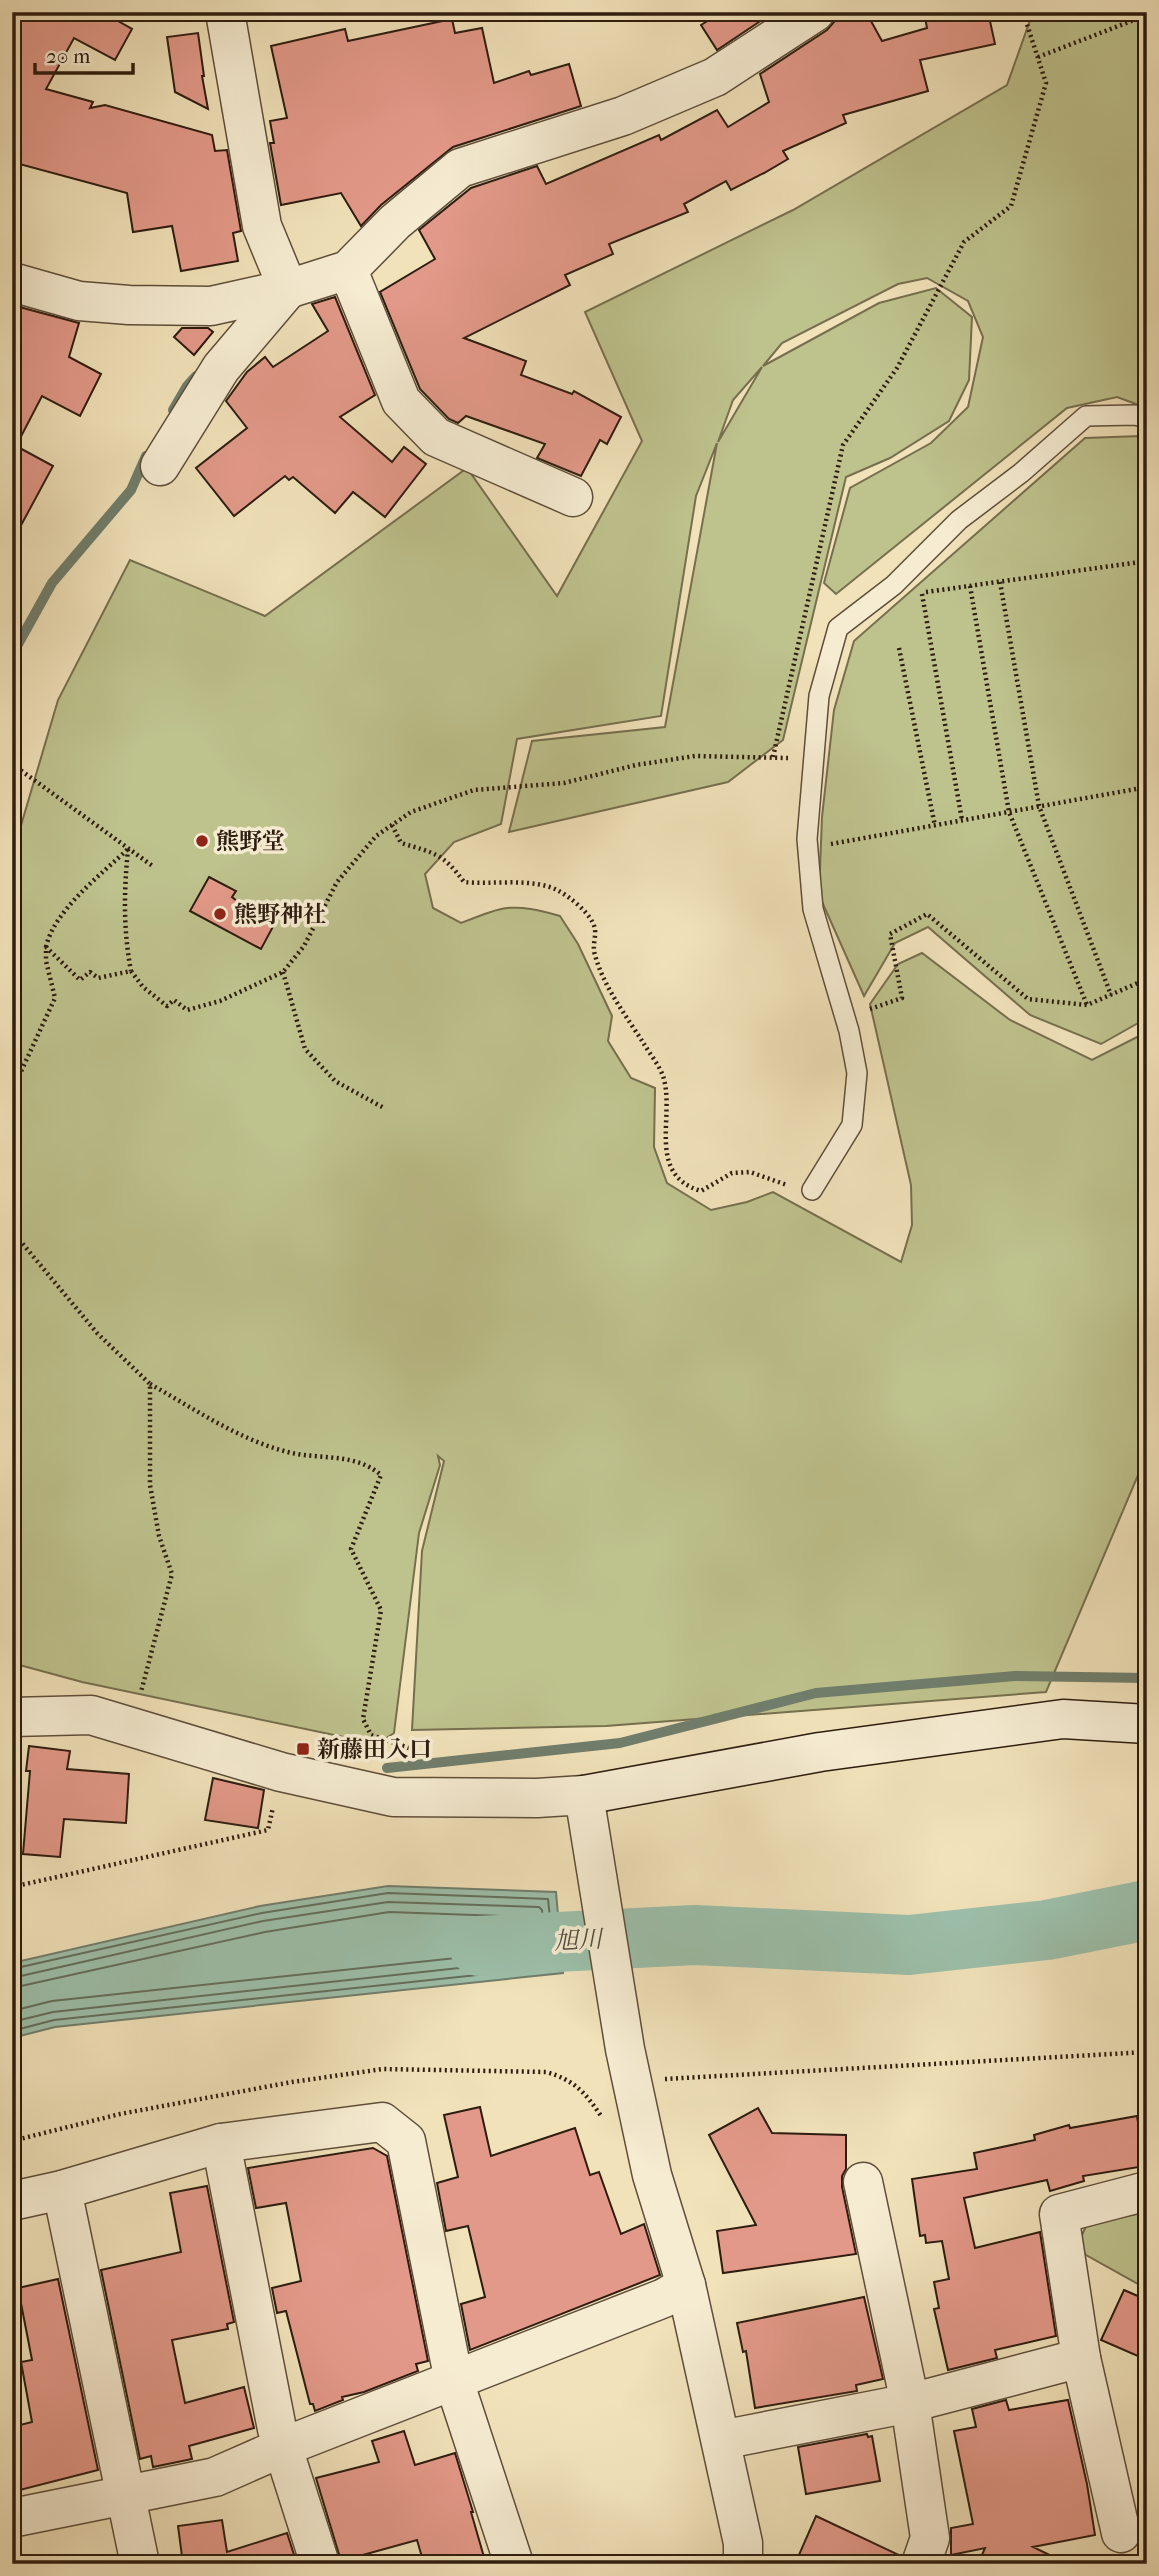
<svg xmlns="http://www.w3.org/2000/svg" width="1159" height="2576" font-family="'IM FELL French Canon','Noto Serif JP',serif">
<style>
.green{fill:#bec28d;stroke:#766f4e;stroke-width:2;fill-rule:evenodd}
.water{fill:#9cbfaa;stroke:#707e6c;stroke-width:2}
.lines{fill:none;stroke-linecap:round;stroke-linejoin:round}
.shore{stroke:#646e5c;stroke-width:2}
.stream{stroke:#707e6c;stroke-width:10}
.river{stroke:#9cbfaa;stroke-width:60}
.building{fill:#e39989;stroke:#2d1c0f;stroke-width:2}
.lane-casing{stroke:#5e4e3a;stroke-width:22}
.street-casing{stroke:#5e4e3a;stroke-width:41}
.secondary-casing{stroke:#2d1c0f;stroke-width:41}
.path{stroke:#2d1c0f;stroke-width:4.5;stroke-dasharray:2 3.5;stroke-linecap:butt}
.lane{stroke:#f6ecd2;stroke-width:19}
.street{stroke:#f6ecd2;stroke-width:38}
.secondary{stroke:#f6ecd2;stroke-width:38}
.poi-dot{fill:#8f2418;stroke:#f6ecd2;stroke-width:2.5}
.labels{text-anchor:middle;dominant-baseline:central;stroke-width:7;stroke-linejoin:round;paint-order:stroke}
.poi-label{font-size:23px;font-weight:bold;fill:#2d1c0f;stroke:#f6ecd2;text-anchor:start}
.water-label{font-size:24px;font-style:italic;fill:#4e4d3e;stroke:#f6ecd2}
</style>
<rect width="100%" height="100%" fill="#f1e2ba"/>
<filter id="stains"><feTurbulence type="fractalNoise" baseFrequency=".00286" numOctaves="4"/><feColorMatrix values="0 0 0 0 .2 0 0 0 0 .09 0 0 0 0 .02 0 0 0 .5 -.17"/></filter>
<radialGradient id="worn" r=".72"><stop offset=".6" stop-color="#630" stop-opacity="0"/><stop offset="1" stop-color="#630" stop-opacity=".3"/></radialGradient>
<g class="green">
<path d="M1033,12H1147V408L1117,397L1067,408L836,594L824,583L850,488L931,443L968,407L983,337L968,301L927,278L898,284L782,343L763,366L879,303L936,288L972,317L969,380L949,421L890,458L846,477L783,740L728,782L509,832L532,741L665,727L717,443L696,496L661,716L517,739L501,824L454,842L425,874L433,908L461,923C507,905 512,903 560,916L578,944L612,1016L608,1041L631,1078L655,1088L654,1147L667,1183L711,1210L747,1202L773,1192L901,1262L912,1225L911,1185L870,1004L898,964L922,953L1010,1020L1092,1060L1147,1032V1454L1046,1692L606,1726L412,1730L422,1551L444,1461L438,1456L440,1465L419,1533L394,1733L377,1744L82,1682L12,1663V856L58,700L130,560L265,616L467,468L557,596L642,441L585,312L793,210L1007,85ZM762,367L718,442L733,400Z"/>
<polygon points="1141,436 1147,438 1147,1018 1101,1044 1030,1015 928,927 895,943 864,996 819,895 822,817 834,710 854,641 1085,438"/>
<polygon points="1147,2212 1147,2289 1086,2255 1077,2246 1087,2224"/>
</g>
<polygon class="water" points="388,1886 556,1892 563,1973 55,2027 12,2038 12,1963 260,1906"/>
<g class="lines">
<g class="shore">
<polyline points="12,1969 262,1913 388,1893 548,1899 555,1964 552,1967 54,2020 12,2031"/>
<polyline points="12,1978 263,1921 388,1902 539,1907 542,1910 546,1956 543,1959 53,2012 12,2022"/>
<polyline points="12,1988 265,1932 389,1912 529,1917 532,1920 535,1946 532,1950 52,2001 12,2011"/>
</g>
<g class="stream">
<polyline points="173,410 187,386 196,376"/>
<polyline points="12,655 52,583 131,490 146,456"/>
<polyline points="387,1768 620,1743 816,1693 1015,1676 1147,1678"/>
</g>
<polyline class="river" points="479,1946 695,1935 909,1945 1047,1930 1147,1910"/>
</g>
<g class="building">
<polygon points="12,12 102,12 132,29 115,60 74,38 46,89 93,102 90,108 105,105 212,135 215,151 227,150 241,231 233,233 238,261 181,271 172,226 133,232 127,193 12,162"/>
<polygon points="722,12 774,12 717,50 701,25"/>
<polygon points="837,12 866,12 882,41 927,28 924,12 988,12 995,44 920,60 928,91 843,115 846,123 783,151 788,159 764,173 731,190 726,181 684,204 688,212 609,244 613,254 565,275 570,285 464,338 526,361 521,375 572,394 574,391 621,417 607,444 600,440 581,476 537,458 545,444 466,416 458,423 449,419 420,389 380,292 435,259 419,230 471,188 537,166 546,184 659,135 661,140 717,110 728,127 769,102 760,74 827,30 834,22"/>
<polygon points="452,19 455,33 482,28 494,83 529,71 531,75 569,64 581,106 453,147 381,205 361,226 341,193 281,205 270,143 274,143 270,121 287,118 271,46 345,29 348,41"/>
<polygon points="198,33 204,76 202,76 208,109 175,92 167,37"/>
<polygon points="335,297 375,395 340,417 392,462 404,447 426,464 385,517 353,492 335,513 293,477 289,480 285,476 234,516 196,468 247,428 226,401 247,372 265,357 273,367 328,331 312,304"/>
<polygon points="12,305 79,323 69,357 101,374 80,416 42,396 16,446 53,466 12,542"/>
<polygon points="182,328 208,328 213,332 194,355 174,337"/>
<polygon points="209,877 236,891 232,897 238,902 276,921 261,949 190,911"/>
<polygon points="29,1746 70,1751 67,1769 129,1774 126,1823 64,1819 60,1857 23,1854 30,1771 26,1771"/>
<polygon points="213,1778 264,1790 258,1828 205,1820"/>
<polygon points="480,2107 491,2156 575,2128 590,2175 599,2172 621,2234 644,2224 660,2275 470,2350 461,2304 485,2297 468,2226 446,2231 437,2183 458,2177 444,2115"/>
<polygon points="758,2108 772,2133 846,2135 846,2169 842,2176 842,2187 856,2254 723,2273 717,2231 756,2225 709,2135"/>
<polygon points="1137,2116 1145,2166 1083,2176 1084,2181 1050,2191 1047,2180 964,2198 975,2248 1040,2232 1056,2336 995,2350 997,2358 948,2370 934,2309 939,2308 934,2282 949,2279 942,2241 926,2243 925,2235 920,2236 912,2179 977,2169 974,2153 1035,2140 1034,2135 1069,2125 1070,2128"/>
<polygon points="373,2148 387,2156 428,2361 416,2364 418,2371 364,2392 342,2397 343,2400 315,2411 313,2404 310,2404 286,2311 277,2313 272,2288 301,2281 286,2203 256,2208 248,2168"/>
<polygon points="207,2186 234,2322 227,2324 228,2329 172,2340 185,2403 244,2387 254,2428 189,2446 192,2459 153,2467 151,2456 140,2459 101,2270 181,2252 170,2193"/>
<polygon points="58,2279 98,2470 12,2492 12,2427 32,2422 21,2362 32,2360 18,2288"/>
<polygon points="1124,2290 1147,2300 1147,2360 1101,2340"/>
<polygon points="864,2297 883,2379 856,2385 857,2391 755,2408 746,2351 743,2352 737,2323"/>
<polygon points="1006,2400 1009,2410 1068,2400 1087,2484 1095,2535 1033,2547 1068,2564 978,2564 985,2548 951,2555 951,2528 973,2524 954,2431 976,2427 972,2409"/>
<polygon points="404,2431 415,2465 455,2453 473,2512 471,2512 486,2564 424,2564 417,2540 341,2561 316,2478 379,2462 372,2441"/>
<polygon points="867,2434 868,2437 872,2436 880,2481 806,2494 798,2447"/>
<polygon points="816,2516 901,2556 900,2564 795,2564"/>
<polygon points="222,2520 227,2552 287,2533 297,2564 183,2564 178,2526"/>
</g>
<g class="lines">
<defs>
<polyline id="lane" points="812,1190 852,1125 857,1073 849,1031 813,909 807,839 819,696 838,628 894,585 959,520 1021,473 1086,416 1135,415 1147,418"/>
<g id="street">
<polyline points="225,12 262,226 288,289 348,270 395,222 460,168 623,116 715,77 815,12"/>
<polyline points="348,270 401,401 436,437 573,497"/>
<polyline points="12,282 79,301 129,305 211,306 288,289 221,368 160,466"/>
<polyline points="12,1717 91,1715 281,1772 393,1797 537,1798 584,1795 625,2049 652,2175 686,2285 743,2543 743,2564"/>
<polyline points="221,2143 277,2429 320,2564"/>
<polyline points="863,2182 910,2403 930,2538 921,2564"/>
<polyline points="62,2190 140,2564"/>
<polyline points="12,2201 62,2190 221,2143 382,2122 406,2141 454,2381 514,2564"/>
<polyline points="721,2440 910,2403 1081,2358"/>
<polyline points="12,2518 215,2477 283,2447 664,2298 686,2285"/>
<polyline points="1121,2533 1081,2358 1059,2214 1147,2191"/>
</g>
<polyline id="secondary" points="584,1795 820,1752 1063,1719 1147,1724"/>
</defs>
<use href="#lane" class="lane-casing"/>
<use href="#street" class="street-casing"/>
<use href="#secondary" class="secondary-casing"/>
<g class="path">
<polyline points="1038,57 1147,15"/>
<polyline points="1000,582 1039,806 1111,995"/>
<polyline points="970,586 1009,812 1087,1005"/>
<polyline points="926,592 1147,561"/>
<polyline points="922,594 962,820"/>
<polyline points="899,648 935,826"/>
<polyline points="773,757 843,445 897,368 964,242 1011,206 1046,83 1023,12"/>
<polyline points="12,764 154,867"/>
<path d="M392,825L401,843C434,853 443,853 464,882C492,885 534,877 559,891C571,898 592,914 595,929C596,937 592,947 595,955C603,986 627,1017 644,1044C650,1054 659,1065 663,1076C676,1116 645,1174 701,1191L732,1173L750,1172L787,1185"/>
<polyline points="831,844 1147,787"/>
<path d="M128,849C124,891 123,929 131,971"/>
<path d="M46,947C54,910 102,874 129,848"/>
<polyline points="283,972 305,1049 335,1081 384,1108"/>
<polyline points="870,1009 902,998 890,934 927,914 1028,999 1087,1005 1147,979"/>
<polyline points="12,1091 55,998 46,961 46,947 80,980 90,972 98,978 131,971 143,987 167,1006 174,1000 187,1010 220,1001 283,972 304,946 337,882 376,836 411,812 474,790 564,783 636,765 695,756 788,758"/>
<polyline points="12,1231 97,1333 150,1384 150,1485 159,1536 172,1574 141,1692"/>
<path d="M150,1384C193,1408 236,1438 284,1451C317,1461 353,1451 381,1475L351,1549L381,1610L363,1719L371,1735L409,1748"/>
<polyline points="12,1887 268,1830 273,1807"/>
<polyline points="665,2079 1147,2052"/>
<path d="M12,2141L120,2114L292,2082L383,2069L546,2072C574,2080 585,2092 601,2116"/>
</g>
<use href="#lane" class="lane"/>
<use href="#street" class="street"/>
<use href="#secondary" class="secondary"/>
</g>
<g class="poi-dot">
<circle cx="202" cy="841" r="7"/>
<circle cx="220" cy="914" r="7"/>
<rect x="296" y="1742" width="14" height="14" rx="3.5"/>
</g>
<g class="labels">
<g class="poi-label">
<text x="216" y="841">熊野堂</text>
<text x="234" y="914">熊野神社</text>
<text x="317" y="1749">新藤田入口</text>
</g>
<g class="water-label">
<text transform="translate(578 1940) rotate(-3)">旭川</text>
</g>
</g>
<rect width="1159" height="2576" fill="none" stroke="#f1e2ba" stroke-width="42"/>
<rect x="14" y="14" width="1131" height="2548" fill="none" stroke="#2d1c0f" stroke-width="3.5"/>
<rect x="21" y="21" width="1117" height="2534" fill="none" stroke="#2d1c0f" stroke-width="2"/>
<path d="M35 63v10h98v-10" fill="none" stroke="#2d1c0f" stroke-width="3.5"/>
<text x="46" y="63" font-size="21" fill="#2d1c0f" stroke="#f6ecd2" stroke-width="5" paint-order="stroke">20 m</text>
<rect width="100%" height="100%" filter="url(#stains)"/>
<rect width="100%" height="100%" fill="url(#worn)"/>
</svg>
